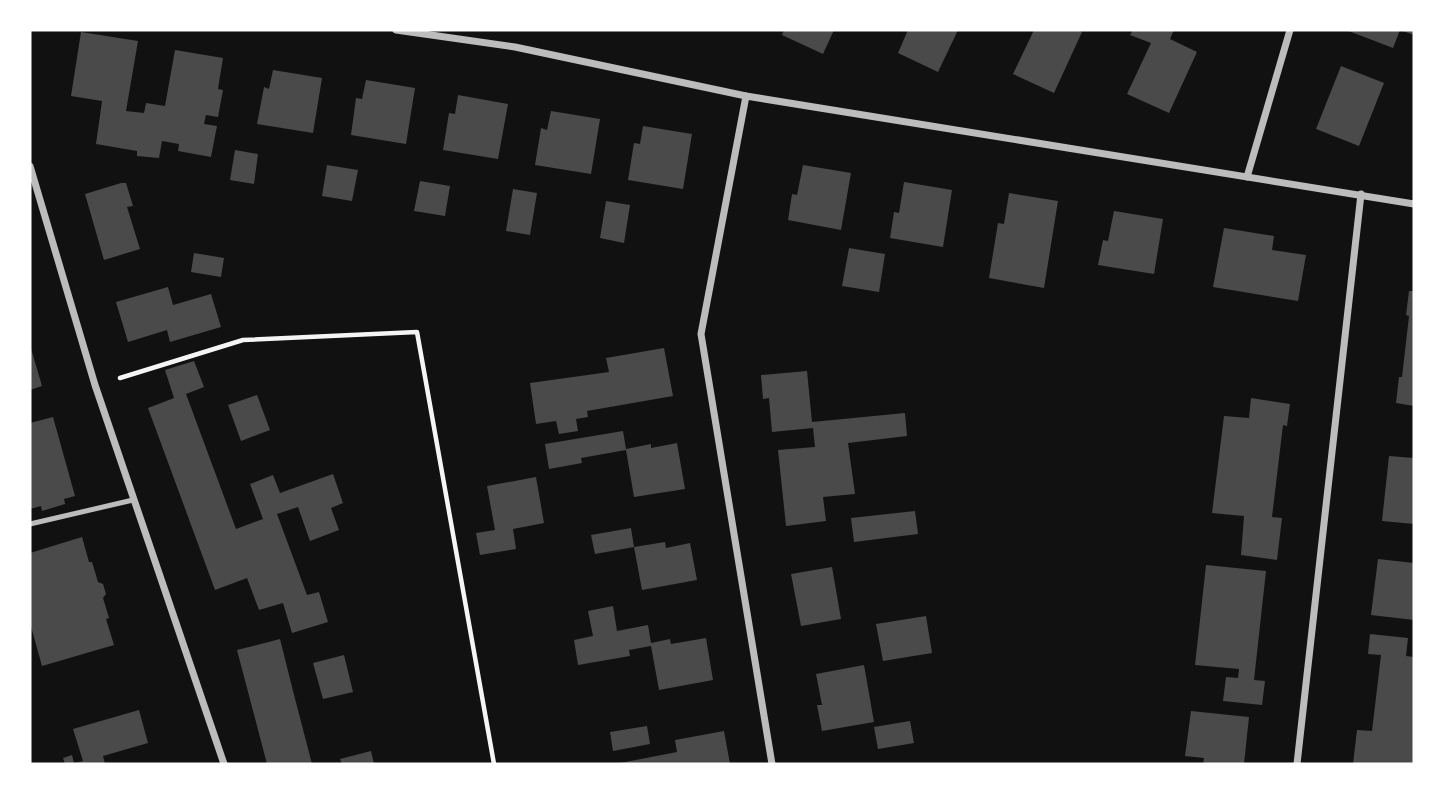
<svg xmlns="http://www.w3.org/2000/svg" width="1444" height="794" font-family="Poppins,sans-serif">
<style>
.building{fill:#4a4a4a}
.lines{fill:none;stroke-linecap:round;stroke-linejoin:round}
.path{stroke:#f5f5f5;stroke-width:4.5}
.service{stroke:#bcbcbc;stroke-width:5}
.minor{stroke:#bcbcbc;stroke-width:7}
</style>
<rect width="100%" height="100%" fill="#111"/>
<g class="building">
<polygon points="784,30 834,30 823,54 782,35"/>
<polygon points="908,30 958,30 938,72 898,53"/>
<polygon points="1034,30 1077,30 1082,32 1054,93 1013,74"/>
<polygon points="1133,30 1174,30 1170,39 1197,52 1169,113 1127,94 1151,43 1130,35"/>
<polygon points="1346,30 1414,30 1414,35 1400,30 1393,48"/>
<polygon points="81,32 138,41 126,111 144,113 146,103 165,106 175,50 223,58 218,89 223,90 218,117 206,115 204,124 217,126 211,157 178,151 179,144 162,141 159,158 137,156 137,151 96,144 102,101 71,96"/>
<polygon points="1341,66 1384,83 1359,146 1316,129"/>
<polygon points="273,70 322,78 313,133 257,124 264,87 269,89"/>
<polygon points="366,80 415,88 406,144 351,135 356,98 362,99"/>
<polygon points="458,95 508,104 498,159 443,150 449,113 455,114"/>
<polygon points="551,111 600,119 591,174 535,165 541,128 547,130"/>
<polygon points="643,126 692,134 683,189 628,180 634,143 640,144"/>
<polygon points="235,150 258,154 254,184 230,180"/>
<polygon points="327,165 358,170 352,201 322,196"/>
<polygon points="803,165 851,173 841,230 788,220 792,194 797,195"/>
<polygon points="420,181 450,186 445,216 414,211"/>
<polygon points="904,182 952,190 943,247 890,238 894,212 899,213"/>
<polygon points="121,183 126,183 133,206 127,207 140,249 104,260 85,194"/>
<polygon points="513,189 537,193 530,235 506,231"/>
<polygon points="1009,193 1058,201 1044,288 989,278 998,223 1004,224"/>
<polygon points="606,201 630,205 624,243 600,238"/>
<polygon points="1114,211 1163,219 1154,274 1098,265 1103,240 1108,241"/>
<polygon points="1224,228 1274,236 1272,250 1306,255 1298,301 1213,287"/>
<polygon points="849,248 885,254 879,292 842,286"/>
<polygon points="194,253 224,258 221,277 191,272"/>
<polygon points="168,287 173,305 211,294 221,327 170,342 167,330 128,342 116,302"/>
<polygon points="1409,291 1414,291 1414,406 1396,403 1399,377 1402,377 1409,316 1406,315"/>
<polygon points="30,345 42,386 30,390"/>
<polygon points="664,348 673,396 587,411 588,417 576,419 578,431 559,434 556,421 536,424 530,383 609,372 606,358"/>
<polygon points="194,361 204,387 186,394 236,529 263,519 250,484 273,475 280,493 333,474 343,503 331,508 339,530 310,541 298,507 277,514 307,595 319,592 328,622 292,633 283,603 259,610 247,578 215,590 148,408 174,398 165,370"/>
<polygon points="807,371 812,422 905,413 907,436 848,443 855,494 823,497 826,521 786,526 778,450 815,447 813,428 772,432 769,398 763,399 761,375"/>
<polygon points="257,395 270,430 241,441 228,405"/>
<polygon points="1251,398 1290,404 1287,426 1283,425 1272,517 1282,518 1277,560 1241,555 1244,516 1212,513 1224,416 1249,418"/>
<polygon points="53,417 75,496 64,499 65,504 42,511 41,506 30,509 30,423"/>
<polygon points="623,431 626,449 651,444 651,448 677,443 685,489 634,497 626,450 581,458 582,463 549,469 545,444"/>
<polygon points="1389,456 1414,458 1414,524 1382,521"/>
<polygon points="536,477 544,523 513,529 516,549 480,555 476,533 495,530 487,486"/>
<polygon points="915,511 918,534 854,542 851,518"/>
<polygon points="631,528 634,547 665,542 666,548 690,543 697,580 642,590 634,547 595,554 591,535"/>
<polygon points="82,537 89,562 92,562 98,582 103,584 106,594 103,598 109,618 106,619 114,645 42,666 30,623 30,553"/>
<polygon points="1378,559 1414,563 1414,620 1371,615"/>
<polygon points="1206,565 1266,571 1254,680 1265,681 1262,705 1223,701 1226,677 1238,678 1239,669 1195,665"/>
<polygon points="832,567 841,619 801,626 791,574"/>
<polygon points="613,606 617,631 648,625 651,643 670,639 671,644 706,638 713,680 659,690 651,646 629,650 630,656 578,665 574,640 593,636 588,611"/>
<polygon points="926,616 932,653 883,661 876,624"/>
<polygon points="1370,634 1408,638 1406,656 1414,657 1414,764 1353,764 1357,730 1372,731 1381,655 1368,654"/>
<polygon points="280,639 292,687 312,764 267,764 237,650"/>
<polygon points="344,655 353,692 323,699 313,663"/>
<polygon points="864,665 874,722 822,731 817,705 822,705 816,674"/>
<polygon points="139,710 148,743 103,756 105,764 65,764 63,758 72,755 74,763 83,761 73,729"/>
<polygon points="1191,711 1249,717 1244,764 1203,764 1204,758 1185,756"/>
<polygon points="910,721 914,743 878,749 874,727"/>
<polygon points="647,726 650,744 613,751 610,732"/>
<polygon points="724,731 730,764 615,764 677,752 675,740"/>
<polygon points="371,751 374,764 342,764 340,759"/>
</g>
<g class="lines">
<polyline class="path" points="120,378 243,340 417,332 494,764"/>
<polyline class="service" points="30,524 133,500"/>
<g class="minor">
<polyline points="396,30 515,47 746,96 1414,204"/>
<polyline points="746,96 701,334 772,764"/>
<polyline points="30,166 95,385 224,764"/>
<polyline points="1247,177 1290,30"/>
<polyline points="1297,764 1361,194"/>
</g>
</g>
<rect width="1444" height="794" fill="none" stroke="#ffffff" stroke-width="63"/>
</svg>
